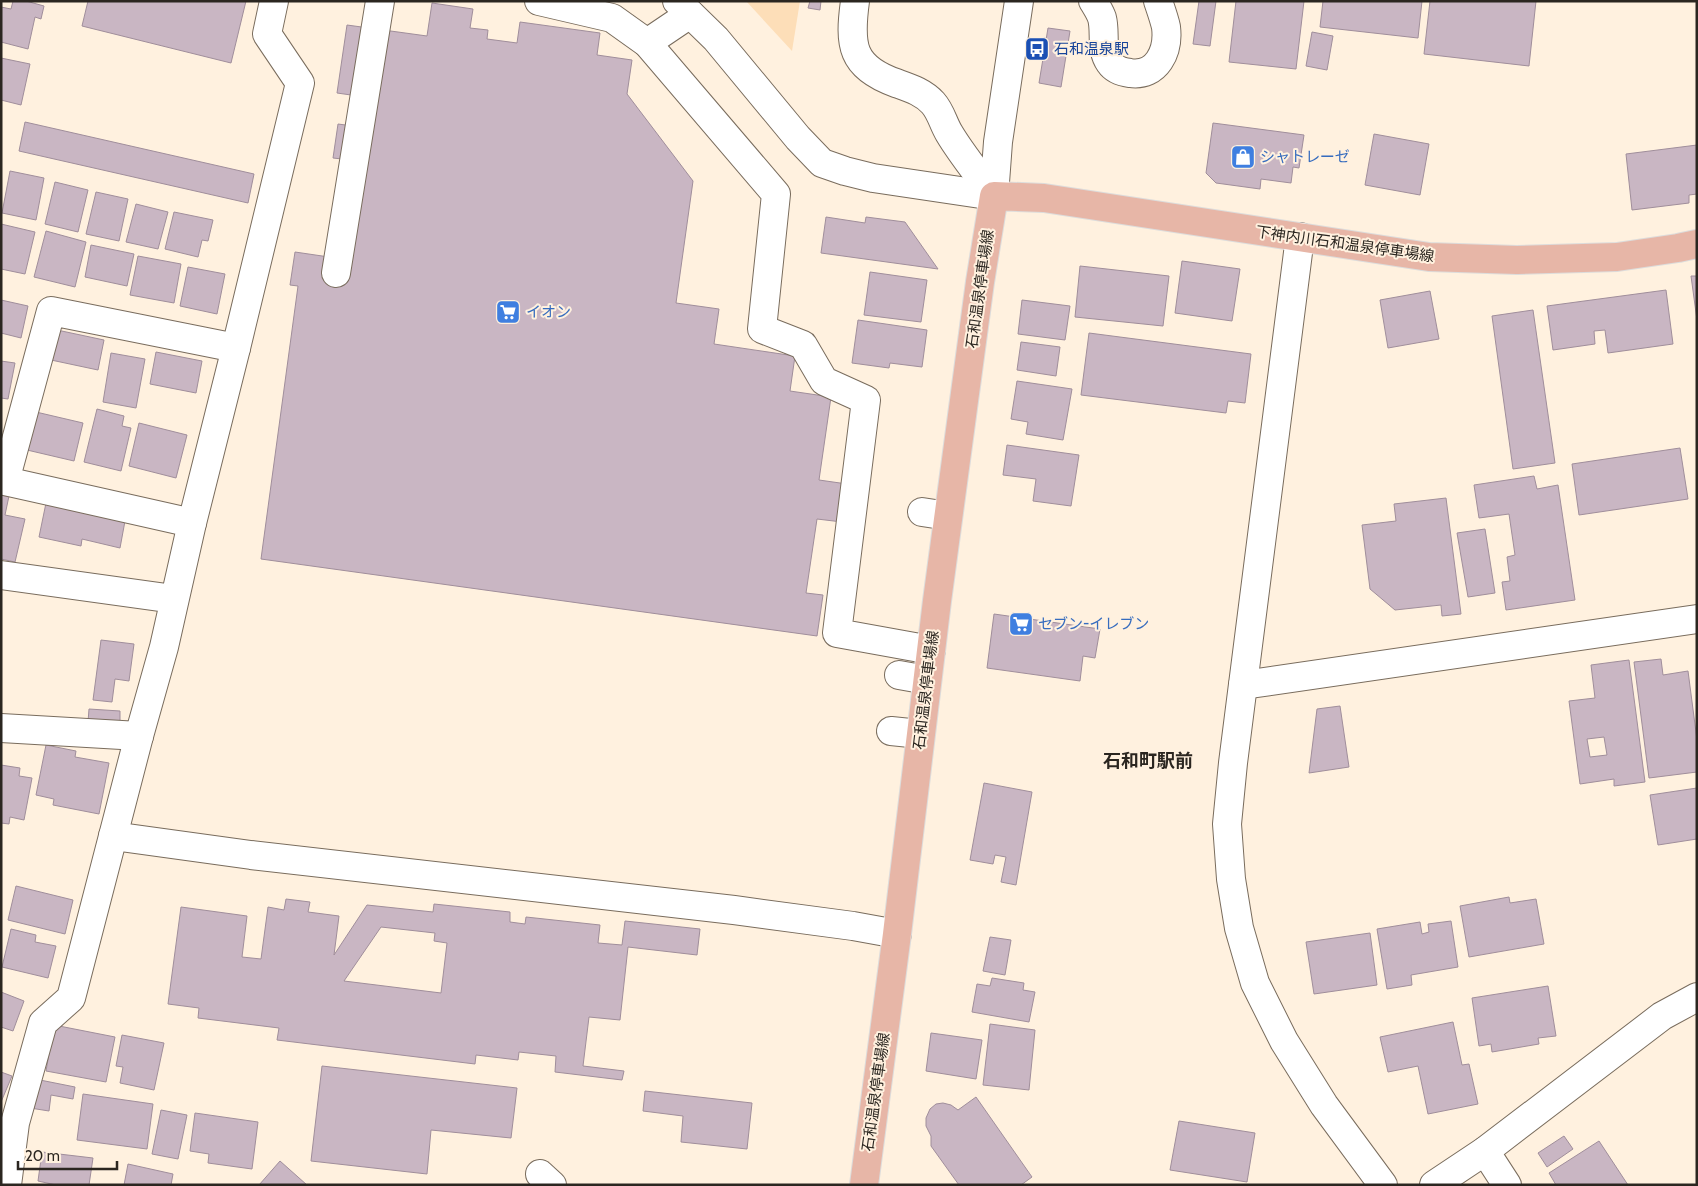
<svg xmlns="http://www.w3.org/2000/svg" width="1698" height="1186" font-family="Cabin,'Noto Sans JP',sans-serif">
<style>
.green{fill:#fddeb8}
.building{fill:#c9b6c3;stroke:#a08e9b;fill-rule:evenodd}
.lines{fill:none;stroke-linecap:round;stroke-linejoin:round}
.minor-casing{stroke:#796c5d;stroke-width:30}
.major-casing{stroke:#dddcdb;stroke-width:30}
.minor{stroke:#fff;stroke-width:28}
.major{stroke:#e7b6a7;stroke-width:28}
.labels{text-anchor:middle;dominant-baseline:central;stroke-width:4;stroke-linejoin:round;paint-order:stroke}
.transit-label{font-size:15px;fill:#164399;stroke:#fff1df;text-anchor:start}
.shop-label{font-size:15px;fill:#366cbe;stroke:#fff1df;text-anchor:start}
.street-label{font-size:15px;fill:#2b2620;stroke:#fff1df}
.quarter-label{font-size:18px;font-weight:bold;fill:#2b2620;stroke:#fff1df}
</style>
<rect width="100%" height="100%" fill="#fff1df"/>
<polygon class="green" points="746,1 800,1 792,51"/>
<g class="building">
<polygon points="13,1 26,1 44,6 41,19 35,17 28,49 1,42 1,7 11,9"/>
<polygon points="88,1 246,1 231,63 82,26"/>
<polygon points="810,1 821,1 820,10 808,8"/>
<polygon points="1199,1 1216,1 1210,46 1193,44"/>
<polygon points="1236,1 1304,1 1296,69 1229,62"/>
<polygon points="1323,1 1422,1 1418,38 1320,27"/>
<polygon points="1430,1 1536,1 1529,66 1424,54"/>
<polygon points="432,3 473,9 470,28 488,30 487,39 517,43 520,22 600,33 597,55 632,60 627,94 693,181 676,303 719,309 714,344 795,356 790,391 831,397 819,480 847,484 842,522 817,519 806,593 823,595 817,636 261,559 298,286 290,285 295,252 329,257 342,159 333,158 338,124 353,126 358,96 337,93 347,25 427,36"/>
<polygon points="1048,28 1070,31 1061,87 1039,83"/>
<polygon points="1312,32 1333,36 1327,70 1306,66"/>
<polygon points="1,58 30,64 21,105 1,100"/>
<polygon points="25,122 254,174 248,203 19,151"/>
<polygon points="1213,123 1304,135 1299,168 1293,167 1291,183 1261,179 1260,189 1216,183 1206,173"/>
<polygon points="1374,134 1429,144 1420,195 1365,185"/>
<polygon points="1697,145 1697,194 1689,195 1689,203 1632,210 1626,154"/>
<polygon points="10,171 44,178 36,220 2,213"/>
<polygon points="55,182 88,190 78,232 45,224"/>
<polygon points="96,192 128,199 119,241 86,234"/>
<polygon points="136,204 168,212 158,249 126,242"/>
<polygon points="174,212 213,220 208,241 202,240 198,257 165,249"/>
<polygon points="826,217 865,223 866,217 905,222 938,269 821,253"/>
<polygon points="1,224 35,232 25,274 1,269"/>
<polygon points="46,231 86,242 75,287 34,277"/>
<polygon points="91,245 134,254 127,286 85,277"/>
<polygon points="138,256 181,264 174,303 130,295"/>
<polygon points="1182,261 1240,269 1232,321 1175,313"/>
<polygon points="1080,266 1169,276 1163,326 1075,317"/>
<polygon points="188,267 225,274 217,314 180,306"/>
<polygon points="870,272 927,280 921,322 864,315"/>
<polygon points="1691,276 1697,276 1697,320"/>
<polygon points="1666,290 1673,344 1608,353 1605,330 1594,331 1595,344 1553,350 1547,306"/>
<polygon points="1430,291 1439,339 1388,348 1380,300"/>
<polygon points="1,300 28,306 21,338 1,333"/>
<polygon points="1022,300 1070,306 1065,340 1018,334"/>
<polygon points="1533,310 1555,463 1513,469 1492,316"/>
<polygon points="858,320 927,330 922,367 890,363 889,368 852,363"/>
<polygon points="57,330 104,340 98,370 51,360"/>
<polygon points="1089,333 1251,354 1245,403 1228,401 1226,413 1081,395"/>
<polygon points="1021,342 1060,347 1056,376 1017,370"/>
<polygon points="156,352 202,361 196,393 150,384"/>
<polygon points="111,353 145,359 136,408 103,402"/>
<polygon points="1,361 15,363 8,399 1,398"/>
<polygon points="1017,381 1072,389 1063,440 1026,434 1028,422 1011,419"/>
<polygon points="97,409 124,416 122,426 131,428 121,471 84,462"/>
<polygon points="36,412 83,423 74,461 27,450"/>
<polygon points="139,423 187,435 176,478 129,466"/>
<polygon points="1007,445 1079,455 1071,506 1033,501 1036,479 1003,475"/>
<polygon points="1680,448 1688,499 1579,515 1572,464"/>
<polygon points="1534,476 1537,489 1558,485 1575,600 1506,610 1502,582 1510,581 1507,557 1515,555 1509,514 1479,518 1474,485"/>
<polygon points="1,495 9,496 5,515 25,519 15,562 1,559"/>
<polygon points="1446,498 1461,614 1442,616 1441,605 1395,610 1370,589 1362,525 1396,521 1394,504"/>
<polygon points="46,503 125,521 120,548 82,539 81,546 39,537"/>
<polygon points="1485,529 1495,593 1468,597 1457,533"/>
<polygon points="994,614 1100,629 1095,658 1083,656 1080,681 987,668"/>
<polygon points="101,640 134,644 129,681 115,679 112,702 93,700"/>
<polygon points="1661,659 1663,675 1688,671 1697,740 1697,772 1649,778 1634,662"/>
<path d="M1629,660L1645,782L1614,786V779L1580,784L1569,701L1595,698L1591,665ZM1604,737L1607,755L1590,757L1587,739Z"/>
<polygon points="1340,706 1349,767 1309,773 1317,709"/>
<polygon points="89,709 120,711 120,725 88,722"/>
<polygon points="46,745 76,751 75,757 109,763 99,814 53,805 54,799 36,795"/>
<polygon points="1,765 20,768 19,776 32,778 24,820 10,817 9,824 1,823"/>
<polygon points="984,783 1032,792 1016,885 1001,882 1006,857 995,855 993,864 970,860"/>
<polygon points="1697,788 1697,839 1658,845 1650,795"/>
<polygon points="16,886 73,900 65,934 8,920"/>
<polygon points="1509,897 1510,903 1536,899 1544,944 1469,957 1460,906"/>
<path d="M286,899L310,902L308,912L339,916L334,955L367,905L433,912L434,904L510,912V922L525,924L526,917L600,925L598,943L622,945L625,921L700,929L697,955L628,947L620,1020L589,1017L583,1066L624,1071L622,1080L555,1072L556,1056L519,1052L518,1060L476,1055L475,1064L277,1040L279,1028L198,1018L199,1008L168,1004L181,907L247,916L242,957L261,959L268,907L284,910ZM381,927L435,933L434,941L447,943L441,993L344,981Z"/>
<polygon points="1451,921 1458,967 1411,975 1412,985 1387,989 1377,929 1420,922 1422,934 1429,932 1428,924"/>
<polygon points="11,929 36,935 35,942 56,946 48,978 2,967"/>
<polygon points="1370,933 1377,985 1314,994 1306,942"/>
<polygon points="990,937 1011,940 1005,975 983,971"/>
<polygon points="992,978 1024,983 1023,990 1035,992 1029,1022 972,1012 977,984 990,986"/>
<polygon points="1548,986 1556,1036 1538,1038 1539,1044 1492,1052 1491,1044 1479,1046 1472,998"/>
<polygon points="1,992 24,1001 13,1031 1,1027"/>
<polygon points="1453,1022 1462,1065 1469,1064 1478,1104 1428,1114 1418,1066 1388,1072 1380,1037"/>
<polygon points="990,1024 1035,1030 1029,1090 983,1085"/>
<polygon points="54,1025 115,1037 106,1082 46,1071"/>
<polygon points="931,1033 982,1040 976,1079 926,1071"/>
<polygon points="122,1035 164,1043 154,1090 120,1083 123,1067 116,1066"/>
<polygon points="322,1066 517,1088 511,1138 431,1130 427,1174 311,1161"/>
<polygon points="1,1072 12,1076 1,1102"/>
<polygon points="35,1079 75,1087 73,1099 51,1095 49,1111 30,1108"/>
<polygon points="645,1091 752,1103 747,1149 681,1142 683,1116 643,1111"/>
<polygon points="83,1094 153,1104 147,1149 77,1140"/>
<polygon points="976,1097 1032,1177 1021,1185 959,1185 931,1146 931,1136 926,1126 926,1118 930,1109 936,1104 943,1103 951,1105 958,1110"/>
<polygon points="161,1110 187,1115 178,1159 152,1154"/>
<polygon points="195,1113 258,1122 252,1169 208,1163 209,1154 190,1151"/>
<polygon points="1179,1121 1255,1133 1247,1182 1170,1170"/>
<polygon points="1564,1136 1573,1149 1547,1167 1538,1153"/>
<polygon points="1599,1141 1628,1185 1556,1185 1549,1173"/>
<polygon points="42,1152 93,1158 89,1185 56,1185 38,1181"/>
<polygon points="280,1161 307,1185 259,1185"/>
<polygon points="128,1164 173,1174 171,1185 124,1185"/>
</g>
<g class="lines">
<defs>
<g id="minor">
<polyline points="539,1 612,18 647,43 776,194 762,329 803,345 824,381 866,400 837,633 931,650"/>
<polyline points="677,1 716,39 798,138 822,163 845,171 873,178 994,196"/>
<path d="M855,1C849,45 851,67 896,83C910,88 923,92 933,103C941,112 943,123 949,133C962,155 979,175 994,196"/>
<path d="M1093,1C1096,6 1100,12 1102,18C1106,33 1100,49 1110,63C1114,69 1122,72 1130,73C1157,77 1169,51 1166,27C1164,18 1161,10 1158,1"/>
<polyline points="647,43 690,14"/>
<polyline points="994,196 998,142 1019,1"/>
<polyline points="1300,237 1233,763 1227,824 1231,879 1239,928 1255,983 1284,1041 1324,1105 1383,1185"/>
<polyline points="336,273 380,1"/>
<polyline points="922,512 948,516"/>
<polyline points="192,523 5,481 51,311 236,348"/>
<polyline points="1,575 174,599"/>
<polyline points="899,675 927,680"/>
<polyline points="1243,685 1697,619"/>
<polyline points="1,728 139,736"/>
<polyline points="891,731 920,734"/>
<polyline points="113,836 251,855 734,910 853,926 897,934"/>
<polyline points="1485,1151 1507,1185"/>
<polyline points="540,1174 552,1185"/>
<polyline points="7,1185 15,1123 43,1023 71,998 139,736 164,647 192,523 236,348 300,83 267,34 274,1"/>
<polyline points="1434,1185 1485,1151 1662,1016 1697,997"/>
</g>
<polyline id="major" points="864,1185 897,934 937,601 980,282 994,196 1044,198 1429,257 1517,260 1617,257 1678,248 1697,244"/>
</defs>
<use href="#minor" class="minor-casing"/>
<use href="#major" class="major-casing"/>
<use href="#minor" class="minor"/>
<use href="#major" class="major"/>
</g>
<defs>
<symbol id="bus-square" viewBox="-11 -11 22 22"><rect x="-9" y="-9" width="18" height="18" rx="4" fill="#1a4fb4" stroke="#fff1df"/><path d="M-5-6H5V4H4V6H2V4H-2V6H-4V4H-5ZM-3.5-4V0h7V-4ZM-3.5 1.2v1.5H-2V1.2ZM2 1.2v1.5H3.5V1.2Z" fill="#fff"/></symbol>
<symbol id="shop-square" viewBox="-11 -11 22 22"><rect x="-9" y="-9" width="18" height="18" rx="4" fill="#3f7fe0" stroke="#fff1df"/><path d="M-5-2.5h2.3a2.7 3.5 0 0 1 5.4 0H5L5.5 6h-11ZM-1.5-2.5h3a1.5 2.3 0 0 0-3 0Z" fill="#fff"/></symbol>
<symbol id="supermarket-square" viewBox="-11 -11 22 22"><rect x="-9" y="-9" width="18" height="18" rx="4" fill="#3f7fe0" stroke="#fff1df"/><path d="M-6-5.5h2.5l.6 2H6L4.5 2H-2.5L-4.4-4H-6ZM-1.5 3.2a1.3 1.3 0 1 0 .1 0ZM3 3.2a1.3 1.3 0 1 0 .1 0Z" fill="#fff"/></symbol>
</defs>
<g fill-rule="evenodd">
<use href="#bus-square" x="1023" y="35" width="28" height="28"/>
<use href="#shop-square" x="1229" y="143" width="28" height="28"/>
<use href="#supermarket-square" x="494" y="298" width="28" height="28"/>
<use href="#supermarket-square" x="1007" y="610" width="28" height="28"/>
</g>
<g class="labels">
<g class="transit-label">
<text x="1054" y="49">石和温泉駅</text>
</g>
<g class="shop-label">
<text x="1260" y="157">シャトレーゼ</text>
<text x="526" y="312">イオン</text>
<text x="1038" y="624">セブン-イレブン</text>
</g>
<g class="street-label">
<text transform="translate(1345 244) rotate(8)">下神内川石和温泉停車場線</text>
<text transform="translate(980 289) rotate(-82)">石和温泉停車場線</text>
<text transform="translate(926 690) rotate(-83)">石和温泉停車場線</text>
<text transform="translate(876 1092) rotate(-82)">石和温泉停車場線</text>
</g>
<g class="quarter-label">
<text x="1148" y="761">石和町駅前</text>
</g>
</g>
<rect width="1698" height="1186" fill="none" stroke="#2b2620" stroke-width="5"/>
<path d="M18 1161v8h99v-8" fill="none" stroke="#2b2620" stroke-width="2.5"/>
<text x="25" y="1161" font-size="15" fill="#2b2620" stroke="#fff1df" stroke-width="4" paint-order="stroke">20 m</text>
</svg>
